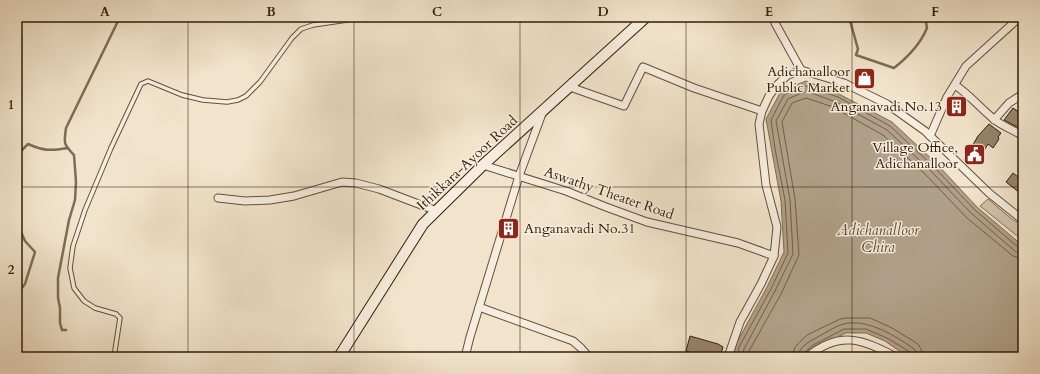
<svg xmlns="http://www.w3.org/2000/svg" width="1040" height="374" font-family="Cardo,serif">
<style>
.green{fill:#d1c2ab;stroke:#827059}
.water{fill:#b1a089;stroke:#7e6c55}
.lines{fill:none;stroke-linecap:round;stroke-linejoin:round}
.shore{stroke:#725e48;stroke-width:1}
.stream{stroke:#7e6c55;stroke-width:2.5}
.building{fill:#96846d;stroke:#321d07}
.lane-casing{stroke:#624f38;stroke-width:5.5}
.street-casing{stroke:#624f38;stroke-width:9}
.secondary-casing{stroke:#321d07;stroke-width:12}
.lane{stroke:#f7edde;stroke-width:3.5}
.street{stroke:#f7edde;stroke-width:7}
.secondary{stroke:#f7edde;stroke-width:10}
.grid{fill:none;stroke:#321d07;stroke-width:1;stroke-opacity:0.55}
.labels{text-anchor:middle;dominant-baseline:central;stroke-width:3;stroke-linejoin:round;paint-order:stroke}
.poi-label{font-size:14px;fill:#321d07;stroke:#f7edde;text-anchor:end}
.street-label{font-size:14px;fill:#321d07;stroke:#f7edde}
.water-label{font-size:15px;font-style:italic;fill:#5e4b34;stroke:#f7edde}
.neatline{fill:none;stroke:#321d07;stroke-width:1.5}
.grid-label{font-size:13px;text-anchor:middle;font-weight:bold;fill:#321d07}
</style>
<rect width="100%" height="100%" fill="#f2e4cc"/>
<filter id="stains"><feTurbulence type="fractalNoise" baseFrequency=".005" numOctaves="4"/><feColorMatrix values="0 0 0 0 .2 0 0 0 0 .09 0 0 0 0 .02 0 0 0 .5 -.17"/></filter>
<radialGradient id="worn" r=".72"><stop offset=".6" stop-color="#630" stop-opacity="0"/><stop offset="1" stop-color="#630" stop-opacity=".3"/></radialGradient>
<polygon class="green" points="988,199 1013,220 1023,225 1023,238 1016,235 980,206"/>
<polygon class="water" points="806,81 839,94 892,122 936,163 977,207 1023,246 1023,357 912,357 902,353 885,341 866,333 846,333 815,348 805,357 733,357 735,346 767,287 784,252 781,201 766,119 781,91"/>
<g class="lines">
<g class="shore">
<polyline points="803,356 804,353 813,345 844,329 866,329 887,338 910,352 912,357"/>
<polyline points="737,357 739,347 771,289 788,253 785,200 775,149 771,120 784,95 805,86 838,97 890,126 933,166 975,210 1019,248 1023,248"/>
<polyline points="742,357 744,349 775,291 793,254 790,200 776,121 788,99 806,91 836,102 887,130 930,170 971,213 1016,252 1023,253"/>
<polyline points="748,357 749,351 781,294 799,255 795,199 782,122 792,103 806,98 833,107 883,135 925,174 967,218 1013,256 1023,259"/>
<polyline points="792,357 795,347 807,335 840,319 846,318 870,318 892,328 918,344 922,351 923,357"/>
<path d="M798,357C798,348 808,342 816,338C825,333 834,327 843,324C867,318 896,336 914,349L917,353V357"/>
</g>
<g class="stream">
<polyline points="97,17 105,20 118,20"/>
<path d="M849,17L858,49L856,55L894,68C908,57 920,45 927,28L925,17"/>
<path d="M17,155L28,144C44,151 50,151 68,148"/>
<polyline points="17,223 25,241 35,252 25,284 17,294"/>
<path d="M66,330H62L60,323V308L58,298V278L69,220L75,200L76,182L74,155C63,144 64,143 66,128L120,17"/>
</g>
</g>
<g class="building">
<polygon points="956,98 964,101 958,115 950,112"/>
<polygon points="1013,108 1023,115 1023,130 1004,120"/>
<polygon points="989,124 1001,133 998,137 999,139 993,148 988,144 979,159 974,156 970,163 964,160 978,136"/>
<polygon points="1013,173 1023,181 1023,188 1020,193 1006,182"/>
<polygon points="690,336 718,344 723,347 720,357 692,357 694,353 686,351"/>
</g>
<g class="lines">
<defs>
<polyline id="lane" points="114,357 120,318 116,314 95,308 84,301 74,288 70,268 73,246 85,210 111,148 141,84 148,81 182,95 203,100 227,102 238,100 246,96 260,82 292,38 301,29 313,25 347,20 353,17"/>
<g id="street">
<polyline points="773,17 775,23 801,70"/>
<path d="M955,85C970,95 981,109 995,120C1004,127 1014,130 1023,136"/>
<polyline points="570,87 624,106 643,67 694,88 762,111"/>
<polyline points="994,120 1009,103 1023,94"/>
<polyline points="930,136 947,97 966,66 1020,17"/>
<polyline points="483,165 566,191 606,207 647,222 738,243 774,256"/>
<polyline points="218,198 245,201 270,200 294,196 342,182 356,183 379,189 437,211"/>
<polyline points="479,307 573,341 581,348 589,357"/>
<polyline points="465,357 470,337 519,176 543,111"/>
<polyline points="728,357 740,322 761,284 774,256 777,227 766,185 759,124 762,111 769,96 778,84 788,75 801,70 844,83 887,104 925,131 989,193 1019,217 1023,219"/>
<path d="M807,357C840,330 862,339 896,357"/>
</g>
<polyline id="secondary" points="339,357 423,224 483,165 646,17"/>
</defs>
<use href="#lane" class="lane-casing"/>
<use href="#street" class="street-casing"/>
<use href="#secondary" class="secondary-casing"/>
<use href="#lane" class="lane"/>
<use href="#street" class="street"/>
<use href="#secondary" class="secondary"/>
</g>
<path class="grid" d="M188,17V357M354,17V357M520,17V357M686,17V357M852,17V357M17,187H1023"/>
<defs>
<symbol id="shop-square" viewBox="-11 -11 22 22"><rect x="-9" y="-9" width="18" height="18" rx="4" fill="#8f2418" stroke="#f7edde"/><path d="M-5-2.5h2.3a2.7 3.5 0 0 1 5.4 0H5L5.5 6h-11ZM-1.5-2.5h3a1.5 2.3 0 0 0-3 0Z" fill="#fff"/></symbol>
<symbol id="building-square" viewBox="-11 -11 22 22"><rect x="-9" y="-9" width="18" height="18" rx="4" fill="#8f2418" stroke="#f7edde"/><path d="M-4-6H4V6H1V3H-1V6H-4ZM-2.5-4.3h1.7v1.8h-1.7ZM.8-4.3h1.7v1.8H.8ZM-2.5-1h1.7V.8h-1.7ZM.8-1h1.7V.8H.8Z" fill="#fff"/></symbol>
<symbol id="civic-square" viewBox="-11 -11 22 22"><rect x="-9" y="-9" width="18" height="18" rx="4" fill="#8f2418" stroke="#f7edde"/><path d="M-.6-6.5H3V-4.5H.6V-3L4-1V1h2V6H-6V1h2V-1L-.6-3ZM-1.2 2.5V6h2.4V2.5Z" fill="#fff"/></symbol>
</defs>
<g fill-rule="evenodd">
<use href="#shop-square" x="852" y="66" width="25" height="25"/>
<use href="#building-square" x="944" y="94" width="25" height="25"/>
<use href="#civic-square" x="962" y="142" width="25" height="25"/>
<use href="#building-square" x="496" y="216" width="25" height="25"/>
</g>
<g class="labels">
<g class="poi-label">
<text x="850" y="71">Adichanalloor<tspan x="850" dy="16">Public Market</tspan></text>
<text x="942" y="106">Anganavadi No.13</text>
<text x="958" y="147">Village Office,<tspan x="958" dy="16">Adichanalloor</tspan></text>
<text x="524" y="228" text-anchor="start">Anganavadi No.31</text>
</g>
<g class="street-label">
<text transform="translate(467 163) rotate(-43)">Ithikkara-Ayoor Road</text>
<text transform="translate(609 193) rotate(19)">Aswathy Theater Road</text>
</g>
<g class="water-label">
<text x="878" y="230">Adichanalloor<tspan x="878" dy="17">Chira</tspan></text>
</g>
</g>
<rect width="1040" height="374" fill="none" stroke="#f2e4cc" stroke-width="44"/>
<rect x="22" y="22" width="996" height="330" class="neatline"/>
<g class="grid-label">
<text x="105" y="16">A</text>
<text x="271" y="16">B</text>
<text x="437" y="16">C</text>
<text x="603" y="16">D</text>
<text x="769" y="16">E</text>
<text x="935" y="16">F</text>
<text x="11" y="109">1</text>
<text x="11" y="274">2</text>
</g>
<rect width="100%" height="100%" filter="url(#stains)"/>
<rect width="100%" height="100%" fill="url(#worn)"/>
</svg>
